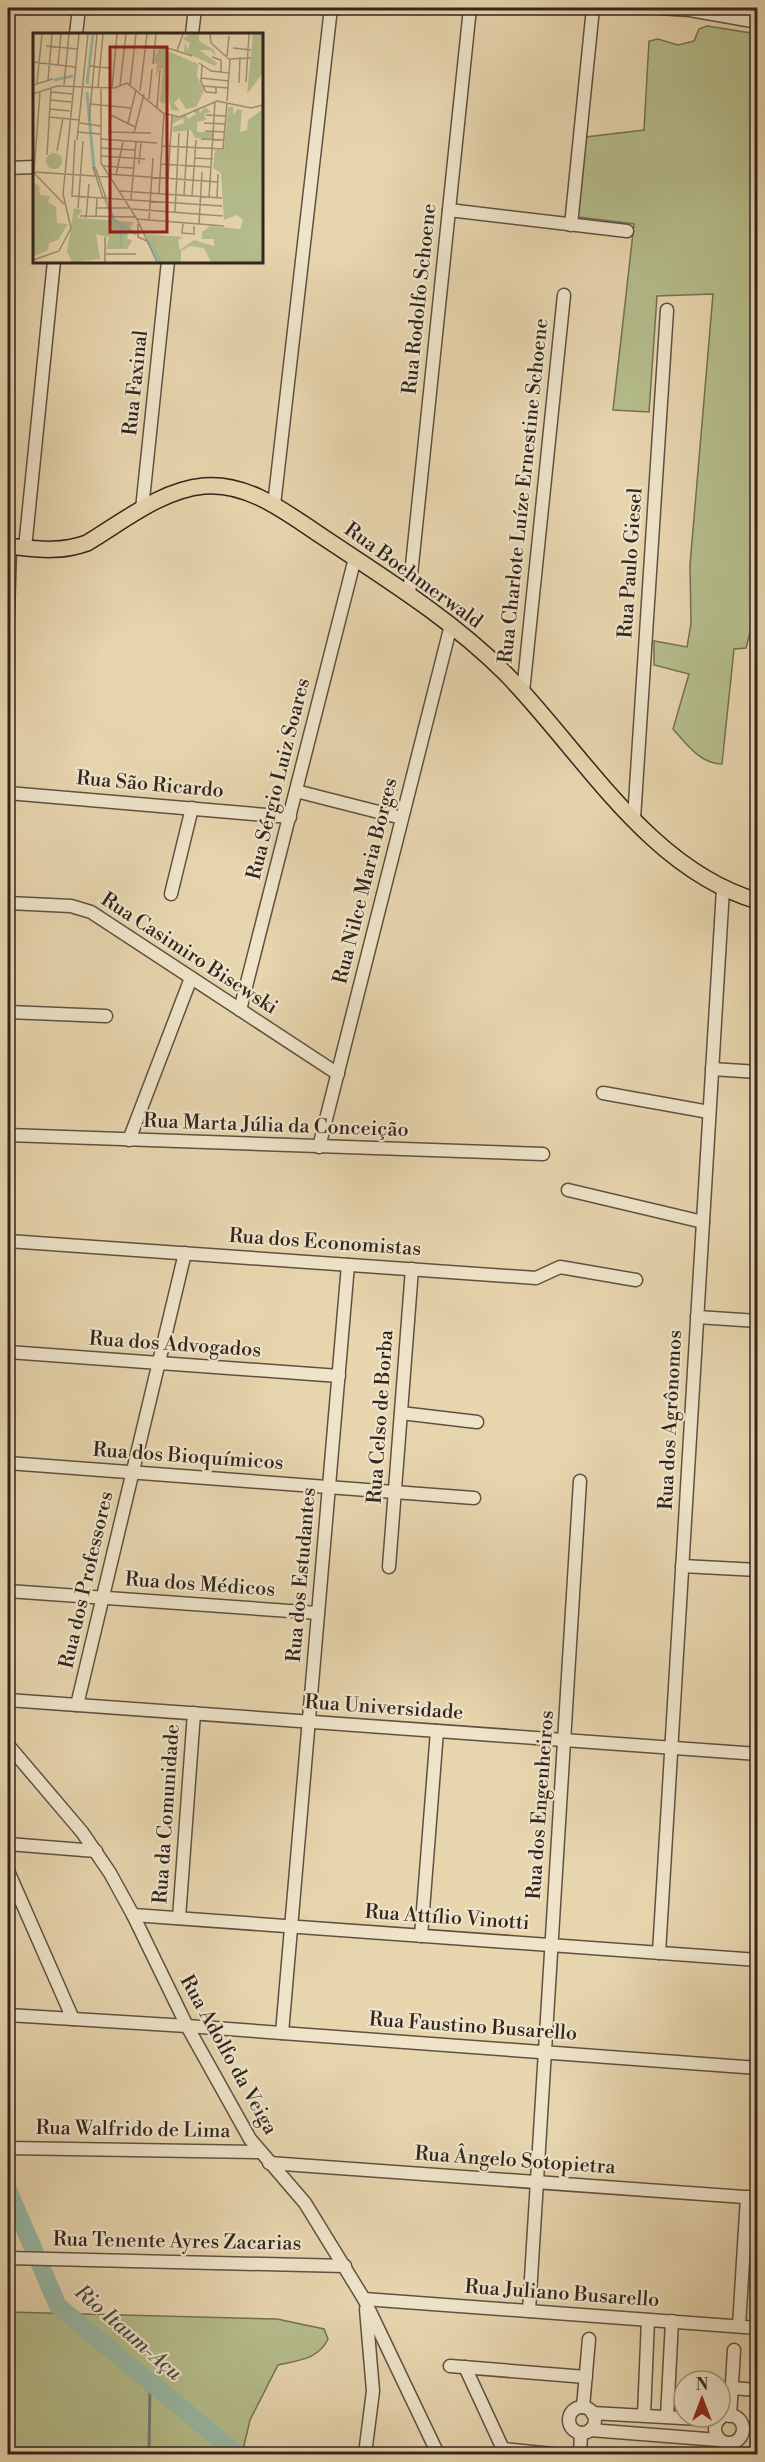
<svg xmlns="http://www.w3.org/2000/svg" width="765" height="2462" font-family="'Libre Bodoni',serif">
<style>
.green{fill:#b5bd8b;stroke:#747154;stroke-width:1.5}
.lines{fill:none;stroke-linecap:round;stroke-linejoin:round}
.stream{stroke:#6f7e70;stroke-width:3}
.river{stroke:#98b9a6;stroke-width:18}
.minor-casing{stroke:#5f5142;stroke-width:15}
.major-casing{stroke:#32251e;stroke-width:18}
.minor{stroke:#efe4ca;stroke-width:12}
.major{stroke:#e7d5ae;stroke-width:15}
.labels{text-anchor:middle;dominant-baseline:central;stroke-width:4.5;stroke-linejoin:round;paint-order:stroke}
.street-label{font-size:20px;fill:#32251e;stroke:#efe4ca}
.water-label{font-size:21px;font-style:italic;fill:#4c4a40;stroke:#efe4ca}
.inset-river{fill:none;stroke:#98b9a6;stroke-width:3}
.inset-road{fill:none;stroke:#9f8f74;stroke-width:1.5}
.view{fill:#8f2418;fill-opacity:0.15;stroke:#8f2418;stroke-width:3}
.inset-edge{fill:none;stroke:#32251e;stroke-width:3}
</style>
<rect width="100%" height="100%" fill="#e7d5ae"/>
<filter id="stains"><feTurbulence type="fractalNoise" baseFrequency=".00333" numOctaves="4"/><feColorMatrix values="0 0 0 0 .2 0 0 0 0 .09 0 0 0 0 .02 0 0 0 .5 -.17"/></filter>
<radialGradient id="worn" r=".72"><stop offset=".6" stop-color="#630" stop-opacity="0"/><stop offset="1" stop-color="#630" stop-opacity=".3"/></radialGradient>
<g class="green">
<path d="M707,26L757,34V605L746,648L734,649L722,764C700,764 687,744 673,729L689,674L654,665V641L687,647L691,624L690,565L713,294L657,296L649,412L613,410L634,224L578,217L586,137L644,130L649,41L658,39L678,45L694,41L699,29Z"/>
<path d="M8,2312L277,2319L324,2329L328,2339C318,2360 298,2360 278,2365L250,2420L242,2454H8Z"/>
</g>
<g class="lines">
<polyline class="stream" points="149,2454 150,2382"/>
<polyline class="river" points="8,2190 58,2306 237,2454"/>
<defs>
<g id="minor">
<polyline points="659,8 690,10 758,22"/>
<polyline points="76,34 79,8"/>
<polyline points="192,34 195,8"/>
<polyline points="8,168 34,167"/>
<polyline points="449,210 627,231"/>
<polyline points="571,225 593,8"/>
<polyline points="274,505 331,8"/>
<polyline points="142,509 168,261"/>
<polyline points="25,548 54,261"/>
<polyline points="409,594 470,8"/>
<polyline points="8,614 10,546"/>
<polyline points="523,692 564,295"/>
<polyline points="296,791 402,818"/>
<polyline points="8,793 290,817"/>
<polyline points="634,819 667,310"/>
<polyline points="171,894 192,808"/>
<polyline points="8,903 71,906 91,912 338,1074"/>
<polyline points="240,1010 355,558"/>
<polyline points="8,1012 106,1016"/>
<polyline points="712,1069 758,1072"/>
<polyline points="603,1093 709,1112"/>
<polyline points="8,1135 543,1154"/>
<polyline points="129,1140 191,978"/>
<polyline points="319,1147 451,625"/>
<polyline points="568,1190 703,1222"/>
<polyline points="8,1241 536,1278 560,1267 636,1280"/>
<polyline points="697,1317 758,1321"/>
<polyline points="8,1352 339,1376"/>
<polyline points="401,1413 477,1422"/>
<polyline points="8,1463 474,1498"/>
<polyline points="682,1566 758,1570"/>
<polyline points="389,1567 412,1269"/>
<polyline points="8,1591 318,1613"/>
<polyline points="8,1700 758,1754"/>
<polyline points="77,1705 185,1253"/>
<polyline points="8,1745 82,1832 110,1873 133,1915 187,2026 250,2139 305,2203 364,2299 438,2454"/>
<polyline points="8,1844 96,1851"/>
<polyline points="8,1871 73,2019"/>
<polyline points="133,1915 758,1960"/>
<polyline points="179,1918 194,1713"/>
<polyline points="421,1936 437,1731"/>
<polyline points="659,1953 723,889"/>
<polyline points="8,2015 187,2026 758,2068"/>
<polyline points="282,2033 348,1265"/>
<polyline points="8,2148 259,2152"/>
<polyline points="269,2163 758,2198"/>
<polyline points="8,2258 345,2266"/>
<polyline points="364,2299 758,2328"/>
<polyline points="529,2311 580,1481"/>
<polyline points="739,2326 747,2197"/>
<polyline points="450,2366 586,2377"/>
<polyline points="465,2367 503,2449 553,2454"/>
<polyline points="731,2388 758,2390"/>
<polyline points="583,2407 589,2339"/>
<circle cx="582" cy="2420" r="13"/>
<polyline points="592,2413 718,2420"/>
<polyline points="644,2415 648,2320"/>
<circle cx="729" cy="2429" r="14"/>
<polyline points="730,2416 734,2350"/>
<polyline points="667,2417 672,2321"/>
<polyline points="590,2430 719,2440"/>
<polyline points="365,2454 373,2391 366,2309"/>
<polyline points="580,2454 581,2433"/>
</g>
<path id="major" d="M8,546C36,549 60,553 87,543C124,521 161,490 204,486C249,482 288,514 323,537C386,579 451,619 505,673C581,750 648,870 758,901"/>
</defs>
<use href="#minor" class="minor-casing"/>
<use href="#major" class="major-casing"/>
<use href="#minor" class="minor"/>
<use href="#major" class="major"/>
</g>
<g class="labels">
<g class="street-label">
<text transform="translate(420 299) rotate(-84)">Rua Rodolfo Schoene</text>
<text transform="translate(136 383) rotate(-84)">Rua Faxinal</text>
<text transform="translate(524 491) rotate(-84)">Rua Charlote Luíze Ernestine Schoene</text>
<text transform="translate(631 563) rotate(-86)">Rua Paulo Giesel</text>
<text transform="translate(413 576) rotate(36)">Rua Boehmerwald</text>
<text transform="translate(279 779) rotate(-76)">Rua Sérgio Luiz Soares</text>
<text transform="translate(150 785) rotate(5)">Rua São Ricardo</text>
<text transform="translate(366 881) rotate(-76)">Rua Nilce Maria Borges</text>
<text transform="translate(189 954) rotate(33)">Rua Casimiro Bisewski</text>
<text transform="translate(276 1126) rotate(2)">Rua Marta Júlia da Conceição</text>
<text transform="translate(325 1243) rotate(4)">Rua dos Economistas</text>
<text transform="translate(175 1345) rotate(4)">Rua dos Advogados</text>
<text transform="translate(381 1417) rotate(-86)">Rua Celso de Borba</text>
<text transform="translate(671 1420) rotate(-87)">Rua dos Agrônomos</text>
<text transform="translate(188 1457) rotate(4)">Rua dos Bioquímicos</text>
<text transform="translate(302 1575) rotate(-85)">Rua dos Estudantes</text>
<text transform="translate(87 1580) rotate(-77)">Rua dos Professores</text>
<text transform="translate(200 1585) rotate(4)">Rua dos Médicos</text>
<text transform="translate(384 1708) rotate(4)">Rua Universidade</text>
<text transform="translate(541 1805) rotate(-86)">Rua dos Engenheiros</text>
<text transform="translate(167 1814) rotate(-86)">Rua da Comunidade</text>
<text transform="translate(447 1918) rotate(4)">Rua Attílio Vinotti</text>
<text transform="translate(473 2027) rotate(4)">Rua Faustino Busarello</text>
<text transform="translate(228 2055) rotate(61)">Rua Adolfo da Veiga</text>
<text transform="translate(133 2130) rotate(1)">Rua Walfrido de Lima</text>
<text transform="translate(515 2161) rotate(4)">Rua Ângelo Sotopietra</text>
<text transform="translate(177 2242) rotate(1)">Rua Tenente Ayres Zacarias</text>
<text transform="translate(562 2294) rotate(4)">Rua Juliano Busarello</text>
</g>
<g class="water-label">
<text transform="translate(128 2333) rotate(41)">Rio Itaum-Açu</text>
</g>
</g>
<g transform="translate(33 33)">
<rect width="230" height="230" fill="#e7d5ae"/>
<path d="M157,1H166V8L181,17L183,23L177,17H166L184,30L182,33L151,19L152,10L155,17L157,10L150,6ZM220,1H229V41L214,61ZM130,16L165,31L164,43L171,58L163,74L153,76L146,65L141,70L147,78L138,77L135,60L139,49L131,71L127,68L130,36H126L123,45L124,31L120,30L125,17ZM172,74L178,79L171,81L173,87L164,89V99H181V106L162,105L158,97L140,99L139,94L151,90L150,85L139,91L140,84L153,82L155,86L163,81L160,77L166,76L167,80ZM195,74H200L201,82L204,76L209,77L207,99L214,97L215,87L229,77V229H178L171,215L157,213L148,218V229H125L112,201L150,204L145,207L147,217L161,207L181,213V206H169V199L177,193L207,196L210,187L204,182L191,187L188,140L180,135L182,117H191ZM13 128a8 8 0 1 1 16 0a8 8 0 1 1-16 0ZM0,149L6,153L7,162L17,163L15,169L23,174L24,190L35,191L25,207L16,210L15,217L0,224ZM41,175L49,177L44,185L101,189L96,196L94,205L99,208L94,216H73L76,204L63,201L67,226L39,229L34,218Z" fill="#b5bd8b"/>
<path class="inset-river" d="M21,47L40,43M54,51L60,1M54,59L61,136M71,163L81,187L103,201M115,207L128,229M88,215V193"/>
<path class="inset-road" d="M177,1L178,10L197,27L194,68M13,13L44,16M102,14L138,16L159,23M200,15L218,17M144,18L150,1M194,23L196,3M179,24L188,27V39M197,26L218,25M0,29L42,34M166,30L178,38L197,40M120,31L123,1M25,32L28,1M169,32L168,49L173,59L183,60V54M57,33L76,35M168,45L196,48M15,47L19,1M213,49L216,1M4,50L9,1M206,50L207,24M0,52L20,46M31,52L36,1M87,52L93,1M97,52L103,1M170,53L195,55M65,54L70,1M68,55V130L104,186L124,229M79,55L84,1M107,58L114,1M7,59L1,139L31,141M18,59L39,61M0,61L24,53L81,55L94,50L130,80L147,84L184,68L218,75L230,72M116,66L119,36M17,67L38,69M58,71L98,75M124,75L127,37M17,76L37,78M76,81L102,94M173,82L193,83M16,84L47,87M56,88L64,1M47,90L68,93M95,90L103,57M171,90L192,91M172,98L192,99M45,99L67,101M76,99L118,100M101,100L111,61M76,102L77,55M67,106L124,110M168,106L191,107M42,107L39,163L189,173M44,107L55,1M129,113L190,116L194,70M67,115L102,117M24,118L30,85M14,122L18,56M67,123L112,126M162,125L180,126M106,131L108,109M128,131L177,134M69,133L100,135M60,134L70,165M62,134L73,165M0,139L31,171M32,141L76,144M74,141L185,149M83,142L90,109M135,146L139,82M87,158L189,165M126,160L131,80M151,162L155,97M159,163L163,107M176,164L182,69M184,165L185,141M98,166L103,109M45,175L50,108M63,175H96M99,176L190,183M142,179L146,100M47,183L102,184M63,183L64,164M53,185L56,151M104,186L191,193M116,187L120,125M105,191V204L114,208M150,191L149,200L161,201V193M166,191L169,139M72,221H103M0,227L26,218L38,195L30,161L46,1M72,229V204"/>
<path class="view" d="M77,14H134V199H77Z"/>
<rect width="230" height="230" class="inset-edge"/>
</g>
<rect width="765" height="2462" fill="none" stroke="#e7d5ae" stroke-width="30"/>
<rect x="9" y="9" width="747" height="2444" fill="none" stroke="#32251e" stroke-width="3"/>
<rect x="15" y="15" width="735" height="2432" fill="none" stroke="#32251e" stroke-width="1.5"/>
<g transform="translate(702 2399)"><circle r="28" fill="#efe4ca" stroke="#a39885" stroke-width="1.5"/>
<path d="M0-4.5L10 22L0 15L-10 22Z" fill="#8f2418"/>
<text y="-9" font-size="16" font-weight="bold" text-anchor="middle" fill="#32251e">N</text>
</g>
<rect width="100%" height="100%" filter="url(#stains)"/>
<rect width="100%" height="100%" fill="url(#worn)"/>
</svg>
